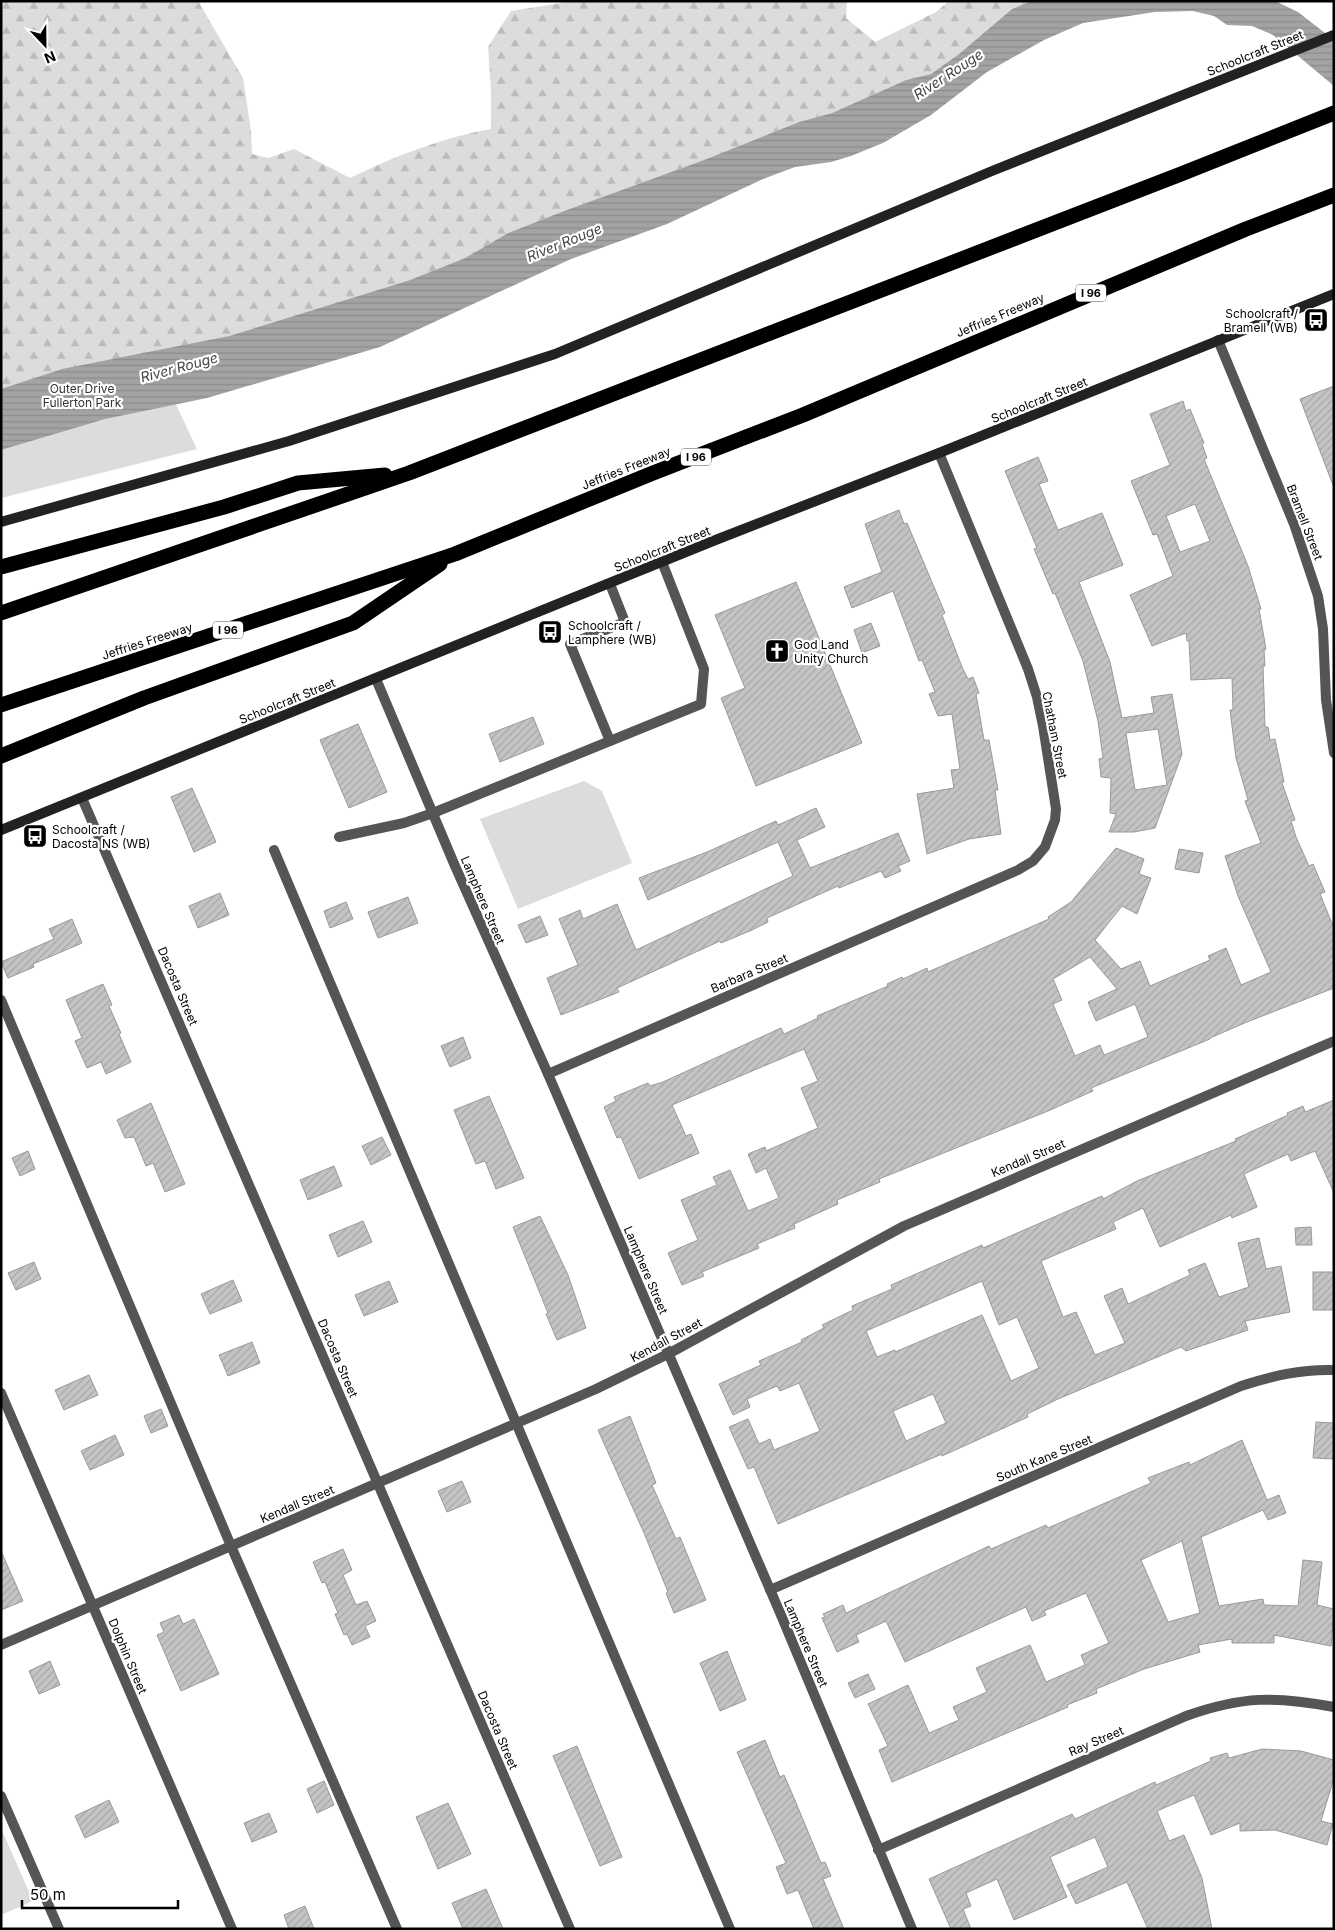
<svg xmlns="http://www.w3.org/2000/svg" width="1335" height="1930" font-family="Inter,sans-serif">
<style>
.green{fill:#dcdcdc}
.forest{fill:url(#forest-firs)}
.water{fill:url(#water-rules)}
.building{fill:url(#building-hatch);stroke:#999;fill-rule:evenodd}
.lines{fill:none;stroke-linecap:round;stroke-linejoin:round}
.lane{stroke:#555;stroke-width:10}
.street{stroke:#555;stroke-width:10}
.secondary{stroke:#222;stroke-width:10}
.highway{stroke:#000;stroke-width:15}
.labels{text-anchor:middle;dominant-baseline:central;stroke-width:4.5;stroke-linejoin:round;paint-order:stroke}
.shield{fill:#fff;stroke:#4c4c4c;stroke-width:1}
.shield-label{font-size:11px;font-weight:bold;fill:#000}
.street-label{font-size:12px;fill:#000;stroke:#fff}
.poi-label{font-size:12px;fill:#000;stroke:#fff;text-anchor:start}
.park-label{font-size:12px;fill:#333;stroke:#fff}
.water-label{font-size:14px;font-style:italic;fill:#444;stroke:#fff}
</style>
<defs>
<pattern id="forest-firs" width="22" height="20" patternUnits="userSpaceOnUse" patternTransform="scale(1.25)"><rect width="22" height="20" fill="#dcdcdc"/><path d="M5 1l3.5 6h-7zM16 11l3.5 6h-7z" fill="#bbb"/></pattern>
<pattern id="water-rules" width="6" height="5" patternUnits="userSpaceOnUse" patternTransform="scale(1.25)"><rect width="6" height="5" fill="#a3a3a3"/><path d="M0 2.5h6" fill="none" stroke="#8b8b8b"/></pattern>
<pattern id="building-hatch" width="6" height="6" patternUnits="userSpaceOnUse" patternTransform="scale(1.25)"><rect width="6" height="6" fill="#c4c4c4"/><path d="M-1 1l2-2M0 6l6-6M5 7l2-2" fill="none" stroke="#a7a7a7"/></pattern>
</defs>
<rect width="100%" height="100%" fill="#fff"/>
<g class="green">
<polygon points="1,1 137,322 197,449 1,498"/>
<polygon points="584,781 602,791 632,863 518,909 480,819"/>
<polygon points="1,1828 33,1901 1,1915"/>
</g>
<path class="forest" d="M1,1H198L243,78L251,131L252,154L268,158L294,149L350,178C395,156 441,138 491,129V91L488,47L511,11L574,1H847L846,18L875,42L936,12L949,1H1031L1012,9L959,54L931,74L906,80L832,113L799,122L704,160L564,211L508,233L465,258L410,280L229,336L118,359L1,389Z"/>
<polygon class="water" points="1031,1 1275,1 1298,12 1334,40 1334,86 1273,35 1252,26 1227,25 1214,16 1193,11 1155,12 1083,23 1044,40 987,72 931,115 883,143 851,156 831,162 795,167 763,179 667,224 571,259 380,347 207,398 105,419 1,450 1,389 62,369 229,336 410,280 465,258 508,233 564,211 704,160 799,122 832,113 906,80 931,74 959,54 1012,9"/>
<g class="building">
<polygon points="1334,386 1334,485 1333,485 1300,399"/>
<path d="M1183,401L1186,411L1190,409L1204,443L1202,444L1207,458L1204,459L1248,566L1261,609H1259L1266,649L1264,650L1265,666H1263L1265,727H1268L1270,740L1275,739L1284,782L1282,783L1295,820L1291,821L1296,837L1309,866L1313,864L1325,892L1320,894L1334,928V988L1247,1022L1210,1038V1039L1091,1088L1093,1091L1048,1111L879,1179L880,1182L837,1200L838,1204L794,1224L795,1228L757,1244L759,1248L702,1272L704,1276L682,1285L668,1253L698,1240L681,1200L717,1185L713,1177L730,1170L748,1211L779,1198L766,1168L756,1173L748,1154L765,1147L766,1151L818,1128L801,1088L818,1081L804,1049L672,1105L686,1136L691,1134L699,1153L639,1179L621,1137L617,1138L604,1107L616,1101L614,1097L648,1083L650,1086L663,1082L781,1028L784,1034L818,1018L817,1016L888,986L887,984L902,977L903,979L927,968L928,972L1049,919L1048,917L1071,902L1116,848L1144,859L1139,874L1151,878L1137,914L1122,906L1095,940L1121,969L1140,961L1150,986L1210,960L1208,956L1226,948L1241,985L1271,972L1238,896L1225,856L1261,843L1245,801L1248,800L1236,758L1230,710H1233L1232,678L1191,680L1189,641H1187L1186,633L1152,646L1130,595L1173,576L1157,534L1153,535L1131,481L1170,465L1150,414ZM1195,504L1210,541L1180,552L1166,516ZM1090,957L1117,989L1088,1002L1096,1021L1135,1004L1148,1037L1104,1055L1100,1045L1075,1056L1053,1004L1062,1000L1053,979Z"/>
<path d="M1038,457L1048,481L1039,484L1058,530L1102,513L1123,565L1079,582L1110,662L1122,718L1154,713L1151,697L1172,694L1182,754L1155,828L1134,832H1109L1116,814L1110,813L1111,778L1101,777L1099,759L1103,758L1098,721L1083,661L1055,593L1053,594L1034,549L1037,548L1005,471ZM1158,729L1167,785L1135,790L1126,733Z"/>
<polygon points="899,510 904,524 907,523 945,613 942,615 962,667 968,679 973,677 979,693 976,694 984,740 989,740 998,790 995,790 1001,834 969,839 927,854 917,794 954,788 951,770 960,769 952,714 938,716 929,694 935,692 922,660 919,661 893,591 852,608 844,587 882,572 865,524"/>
<polygon points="796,582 862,743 756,786 721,698 745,688 715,615"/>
<polygon points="871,623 880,646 862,653 854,630"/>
<polygon points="533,717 544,744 500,762 489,734"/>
<polygon points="358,724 387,792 349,808 320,740"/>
<polygon points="192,788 216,842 194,852 171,797"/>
<polygon points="816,808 825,827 797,840 810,868 898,833 910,861 898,866 901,871 885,878 881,871 839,888 838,886 767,918 768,922 752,930 721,943 720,941 617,988 619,992 561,1015 547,978 578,965 559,919 580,910 583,919 617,904 636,950 793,876 778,842 648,900 639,878 707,852 776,821 778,825"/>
<polygon points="1179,849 1203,853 1199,873 1175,869"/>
<polygon points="220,893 229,915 198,928 189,906"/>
<polygon points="408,897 418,923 378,938 368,912"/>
<polygon points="346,902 353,919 330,928 324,911"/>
<polygon points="540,916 548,935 526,943 518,925"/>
<polygon points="72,919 82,943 33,964 34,967 8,978 1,962 54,939 49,929"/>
<polygon points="103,984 112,1005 109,1006 121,1033 119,1034 131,1062 106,1074 101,1062 87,1068 75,1041 82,1038 66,1000"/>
<polygon points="463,1037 471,1058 450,1067 441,1046"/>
<polygon points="489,1096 524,1178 496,1189 485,1161 476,1164 454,1110"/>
<path d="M1334,1100V1193L1315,1151L1291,1161L1288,1154L1244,1174L1257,1207L1232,1218L1231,1215L1160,1247L1143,1208L1113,1222L1116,1229L1041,1261L1063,1317L1076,1312L1095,1355L1125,1343L1104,1296L1122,1288L1128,1304L1190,1275L1188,1270L1205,1263L1219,1297L1249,1287L1238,1243L1259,1238L1266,1269L1281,1266L1290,1312L1245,1321L1248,1330L1186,1351L1181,1347L1058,1399L1027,1414L1028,1417L942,1456V1454L778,1524L754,1467L748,1469L729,1427L748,1419L759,1444L770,1439L774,1450L820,1431L799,1383L780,1391L777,1386L747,1399L750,1407L733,1415L719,1384L761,1365L759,1361L802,1342L801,1340L824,1328L822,1325L853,1310L852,1306L892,1289L891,1285L982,1245L983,1248L1102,1196L1103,1199L1137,1181L1236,1141L1235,1139L1288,1115L1287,1113L1303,1106L1305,1112ZM982,1281L999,1325L1017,1317L1039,1368L1011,1381L982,1315L895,1352V1350L877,1357L866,1331ZM933,1394L946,1423L906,1441L893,1411Z"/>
<polygon points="151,1103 185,1184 165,1192 153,1163 146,1166 134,1137 125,1138 117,1120"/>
<polygon points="382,1137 391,1155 371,1165 362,1146"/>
<polygon points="28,1151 35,1169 20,1176 12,1158"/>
<polygon points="334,1166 342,1186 308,1200 300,1180"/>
<polygon points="540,1216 568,1275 586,1328 557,1340 546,1314 548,1313 513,1227"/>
<polygon points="363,1221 372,1242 338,1257 329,1235"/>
<polygon points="1311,1227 1312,1245 1296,1245 1295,1228"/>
<polygon points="34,1262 41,1279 16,1290 8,1273"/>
<rect x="1313" y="1272" width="21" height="38"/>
<polygon points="233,1280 242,1301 210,1314 201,1294"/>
<polygon points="389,1281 398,1302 364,1316 355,1295"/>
<polygon points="252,1342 260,1363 228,1376 219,1355"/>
<polygon points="89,1375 98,1395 64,1410 55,1390"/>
<polygon points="161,1409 168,1426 151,1433 144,1416"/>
<polygon points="630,1416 656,1483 652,1485 676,1539 680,1537 706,1600 674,1613 666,1593 668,1592 644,1533 598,1430"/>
<polygon points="1316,1422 1334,1423 1334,1459 1313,1458"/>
<polygon points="115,1435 124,1455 90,1470 81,1451"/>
<path d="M1242,1440L1267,1500L1279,1495L1286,1513L1268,1520L1263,1510L1201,1537L1219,1606L1263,1599L1264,1605L1298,1606L1303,1560L1322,1562L1317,1605L1334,1609L1331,1646L1274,1635V1643H1232V1639L1198,1645L1200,1652L1144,1669L1096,1689L1097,1693L1067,1705L1068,1707L892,1782L879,1750L888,1746L868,1704L908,1685L929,1733L959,1720L953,1707L987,1692L976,1668L1030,1645L1046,1682L1085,1665L1081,1655L1109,1643L1086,1593L1044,1611L1046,1615L1032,1621L1026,1607L905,1662L886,1621L856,1635L859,1642L837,1652L822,1618L825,1617L823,1614L843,1605L846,1613L989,1546L991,1549L1046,1525L1048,1528L1151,1483L1148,1478L1189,1462L1190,1465ZM1182,1541L1200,1613L1168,1622L1141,1560Z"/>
<polygon points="462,1481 471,1502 447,1512 438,1491"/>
<polygon points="343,1549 352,1570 343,1575 356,1605 367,1601 376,1621 365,1626 370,1637 352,1645 347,1634 344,1635 335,1614 338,1613 325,1582 322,1583 313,1562"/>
<polygon points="1,1551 23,1601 1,1610"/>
<polygon points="179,1615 183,1624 194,1619 219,1674 181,1691 157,1635 164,1632 160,1623"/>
<polygon points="727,1651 746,1700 720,1711 700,1663"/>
<polygon points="50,1661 60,1685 39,1694 29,1671"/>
<polygon points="868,1674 875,1689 855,1698 848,1683"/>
<polygon points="765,1740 780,1777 784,1775 794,1798 821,1863 825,1862 831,1876 823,1879 844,1929 814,1929 798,1890 787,1894 776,1867 786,1863 737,1752"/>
<polygon points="577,1746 622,1857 600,1866 553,1756"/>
<polygon points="1262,1749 1301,1751 1334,1760 1334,1778 1321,1821 1333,1824 1327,1845 1275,1830 1240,1831 1240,1823 1211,1835 1194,1795 1157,1811 1169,1841 1184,1835 1202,1878 1212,1929 1148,1929 1127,1882 1076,1904 1067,1885 1108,1867 1095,1837 1050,1857 1067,1897 1014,1920 997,1879 966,1893 971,1906 963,1909 971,1929 951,1929 929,1879 1072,1814 1075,1819 1155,1782 1156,1785 1211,1761 1210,1758 1227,1753 1229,1758"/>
<polygon points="324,1781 334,1805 317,1813 307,1789"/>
<polygon points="109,1800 119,1822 85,1838 75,1816"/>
<polygon points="448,1803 471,1854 438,1869 416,1817"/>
<polygon points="269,1813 277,1832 252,1842 244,1823"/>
<polygon points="486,1889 503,1929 463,1929 452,1903"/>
<polygon points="305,1906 314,1929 289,1929 284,1915"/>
</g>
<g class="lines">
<g class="lane">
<polyline points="610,584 625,622 570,644 610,741"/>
<polyline points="339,837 404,823 433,813 701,704 704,669 662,562"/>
<polyline points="274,850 730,1929"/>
<polyline points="1,1000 231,1546 397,1929"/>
<polyline points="1,1796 59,1929"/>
</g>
<g class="street">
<polyline points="1218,340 1294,524 1318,596 1323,629 1326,700 1334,753"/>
<polyline points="376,679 455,866 548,1074 781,1615 912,1929"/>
<polyline points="82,798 570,1929"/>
<polyline points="548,1074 1018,870 1033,861 1045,847 1055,820 1056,809 1043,726 1037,697 1028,669 939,453"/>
<polyline points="1,1393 232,1929"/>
<path d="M770,1590L1241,1386C1272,1376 1301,1369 1334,1370"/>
<polyline points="1,1645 596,1389 668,1354 904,1226 1334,1041"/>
<path d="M878,1850L1186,1716C1242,1696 1276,1696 1334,1707"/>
</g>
<g class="secondary">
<polyline points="1,522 289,441 555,354 992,171 1334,35"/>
<polyline points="1,830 713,541 939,453 1334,294"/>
</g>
<g class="highway">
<polyline points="1,567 224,507 298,483 385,475"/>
<polyline points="1,613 409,473 1181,174 1334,113"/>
<polyline points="1,705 455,554 653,473 803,415 1246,229 1334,195"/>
<polyline points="1,756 144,698 353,623 440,564"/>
</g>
</g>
<defs>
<symbol id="bus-square" viewBox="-11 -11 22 22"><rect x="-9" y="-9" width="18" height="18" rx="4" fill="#000" stroke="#fff"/><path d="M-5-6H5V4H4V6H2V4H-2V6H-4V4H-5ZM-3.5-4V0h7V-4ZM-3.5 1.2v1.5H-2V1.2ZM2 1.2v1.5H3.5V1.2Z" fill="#fff"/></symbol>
<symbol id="church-square" viewBox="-11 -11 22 22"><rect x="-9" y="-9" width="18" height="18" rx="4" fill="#000" stroke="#fff"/><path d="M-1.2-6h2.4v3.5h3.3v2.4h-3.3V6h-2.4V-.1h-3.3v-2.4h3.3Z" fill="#fff"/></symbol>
</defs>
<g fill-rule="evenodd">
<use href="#bus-square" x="1302" y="306" width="28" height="28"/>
<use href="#bus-square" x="536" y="618" width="28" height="28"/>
<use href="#church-square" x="763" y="637" width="28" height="28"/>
<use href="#bus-square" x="21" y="822" width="28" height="28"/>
</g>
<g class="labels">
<g class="shield">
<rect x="1076" y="284.5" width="30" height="17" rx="4"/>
<rect x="681" y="448.5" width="30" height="17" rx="4"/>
<rect x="213" y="621.5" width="30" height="17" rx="4"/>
</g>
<g class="shield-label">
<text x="1091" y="293">I 96</text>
<text x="696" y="457">I 96</text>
<text x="228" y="630">I 96</text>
</g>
<g class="street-label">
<text transform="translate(1255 53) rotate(-22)">Schoolcraft Street</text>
<text transform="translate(1000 315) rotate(-23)">Jeffries Freeway</text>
<text transform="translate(1039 400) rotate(-22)">Schoolcraft Street</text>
<text transform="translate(626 468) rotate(-22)">Jeffries Freeway</text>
<text transform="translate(1305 522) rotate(69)">Bramell Street</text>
<text transform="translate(662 549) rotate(-22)">Schoolcraft Street</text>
<text transform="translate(147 641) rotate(-18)">Jeffries Freeway</text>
<text transform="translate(287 701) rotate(-22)">Schoolcraft Street</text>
<text transform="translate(1055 735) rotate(79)">Chatham Street</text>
<text transform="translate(483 900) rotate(67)">Lamphere Street</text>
<text transform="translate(749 973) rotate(-23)">Barbara Street</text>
<text transform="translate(178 986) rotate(67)">Dacosta Street</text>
<text transform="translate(1028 1158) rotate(-23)">Kendall Street</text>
<text transform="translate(646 1270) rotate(67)">Lamphere Street</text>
<text transform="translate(666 1340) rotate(-28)">Kendall Street</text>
<text transform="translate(338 1358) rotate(67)">Dacosta Street</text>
<text transform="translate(1044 1458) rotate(-23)">South Kane Street</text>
<text transform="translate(297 1504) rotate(-23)">Kendall Street</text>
<text transform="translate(806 1643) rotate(67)">Lamphere Street</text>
<text transform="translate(128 1656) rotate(67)">Dolphin Street</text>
<text transform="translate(498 1730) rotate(67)">Dacosta Street</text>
<text transform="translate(1096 1741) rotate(-23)">Ray Street</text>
</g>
<g class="poi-label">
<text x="1298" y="313" text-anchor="end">Schoolcraft /<tspan x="1298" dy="14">Bramell (WB)</tspan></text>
<text x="568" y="625">Schoolcraft /<tspan x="568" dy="14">Lamphere (WB)</tspan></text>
<text x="794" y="644">God Land<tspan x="794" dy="14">Unity Church</tspan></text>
<text x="52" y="829">Schoolcraft /<tspan x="52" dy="14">Dacosta NS (WB)</tspan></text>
</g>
<g class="park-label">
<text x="82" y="388">Outer Drive<tspan x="82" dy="14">Fullerton Park</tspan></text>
</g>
<g class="water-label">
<text transform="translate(948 74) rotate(-33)">River Rouge</text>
<text transform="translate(564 242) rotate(-22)">River Rouge</text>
<text transform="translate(179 367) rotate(-15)">River Rouge</text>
</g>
</g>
<rect width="1335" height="1930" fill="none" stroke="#000000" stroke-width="5"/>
<g transform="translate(45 45) rotate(158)" stroke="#ffffff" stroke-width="4" paint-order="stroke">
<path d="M0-4L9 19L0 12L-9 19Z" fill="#000000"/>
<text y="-8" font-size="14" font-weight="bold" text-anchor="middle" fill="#000000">N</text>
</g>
<path d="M22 1900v8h156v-8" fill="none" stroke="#000000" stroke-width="2.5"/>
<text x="30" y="1900" font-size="15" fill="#000000" stroke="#ffffff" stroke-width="4" paint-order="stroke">50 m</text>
</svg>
